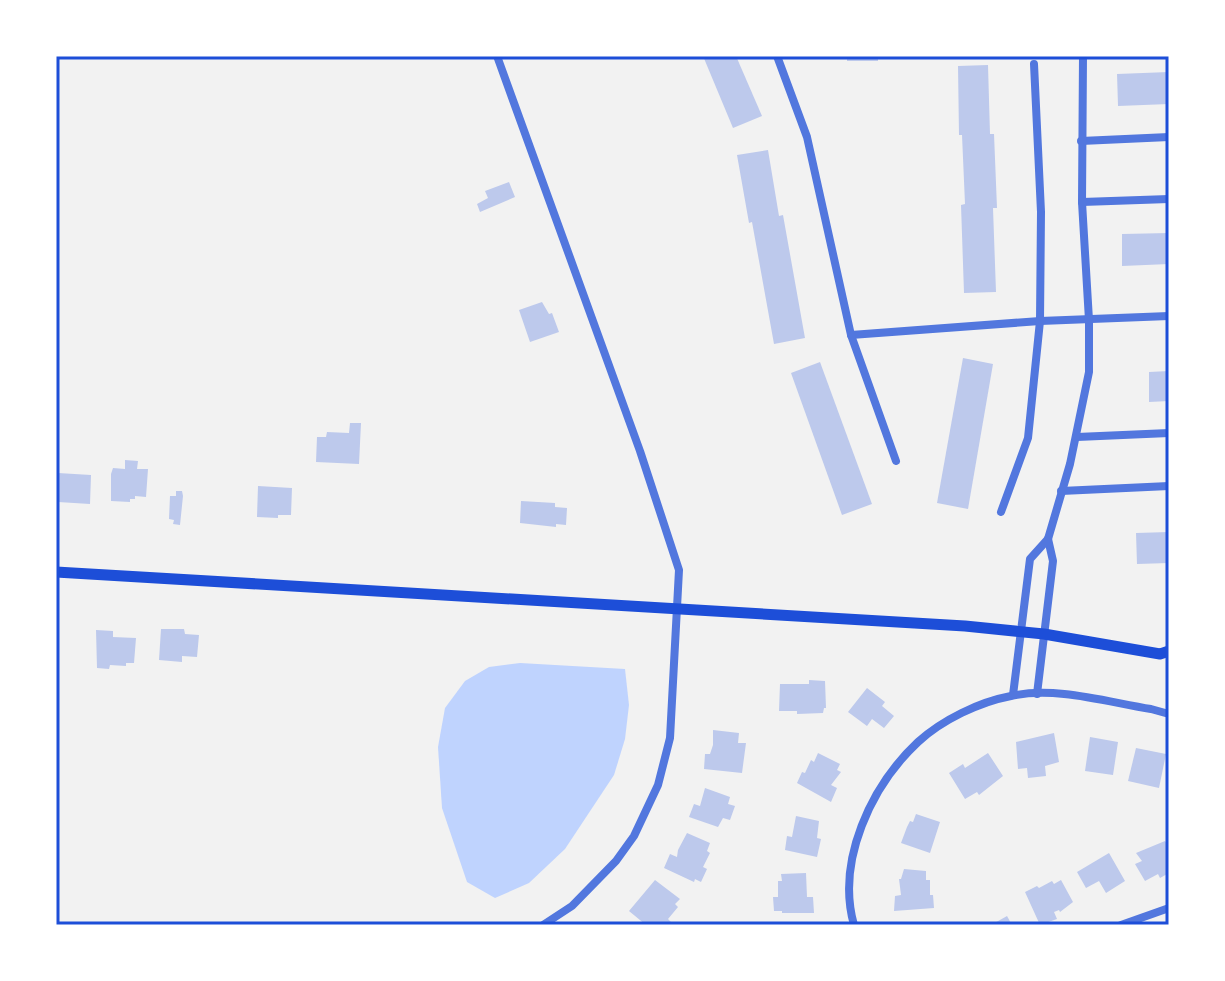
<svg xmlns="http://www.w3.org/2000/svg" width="1225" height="981" font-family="'Varela Round',sans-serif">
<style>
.water{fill:#bfd3fe}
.building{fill:#bdc9ec}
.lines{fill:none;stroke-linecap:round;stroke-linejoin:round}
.minor{stroke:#5277de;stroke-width:8}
.secondary{stroke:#1d4ed8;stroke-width:11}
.neatline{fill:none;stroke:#1d4ed8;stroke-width:3}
</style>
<rect width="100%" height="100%" fill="#f2f2f2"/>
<polygon class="water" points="520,663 625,669 629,705 625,739 614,775 565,849 529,883 495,898 467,882 442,808 438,747 445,708 465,681 489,667"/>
<g class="building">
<polygon points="703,56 736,56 762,116 733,128"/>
<rect x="847" y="56" width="31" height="5"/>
<polygon points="988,65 990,134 994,134 997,208 993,208 996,292 964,293 961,205 965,204 962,135 959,135 958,66"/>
<polygon points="1169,72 1169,104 1118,106 1117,74"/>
<polygon points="768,150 779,216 783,215 805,338 774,344 752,222 749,223 737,155"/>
<polygon points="509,182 515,197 480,212 477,204 488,198 485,191"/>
<polygon points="1169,233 1169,264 1122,266 1122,234"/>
<polygon points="542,302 549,314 552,313 559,332 530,342 519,310"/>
<polygon points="963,358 993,364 968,509 937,503"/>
<polygon points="820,362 872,504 842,515 791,373"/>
<polygon points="1169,371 1169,401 1149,402 1149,372"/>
<polygon points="350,423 361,423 359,464 316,462 317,437 326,437 327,432 349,433"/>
<polygon points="125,460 138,461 137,469 148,469 146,497 135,496 135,499 130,499 130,502 111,501 111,474 113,468 125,469"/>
<polygon points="58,473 91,475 90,504 58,502 59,482 56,482 56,478"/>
<polygon points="258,486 292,488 291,515 278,515 278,518 257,517"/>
<polygon points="176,491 182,491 183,496 180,525 173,524 174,520 169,519 170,496 176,496"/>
<polygon points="521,501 555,503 555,507 567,508 566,525 556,524 556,527 520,523"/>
<polygon points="1169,532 1169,563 1137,564 1136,533"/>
<polygon points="161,629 184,629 185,634 199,635 197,657 182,656 182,662 159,660"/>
<polygon points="96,630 113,631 113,637 136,638 134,663 126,663 126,666 110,665 109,669 97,668"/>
<polygon points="809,680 825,681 826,708 824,708 823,713 797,714 797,711 779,711 780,684 809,684"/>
<polygon points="867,688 885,702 882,706 894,716 884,728 872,719 867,726 848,712"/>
<polygon points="713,730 739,733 738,743 746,743 742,773 704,769 705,754 710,754 713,745"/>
<polygon points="1054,733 1059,762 1045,766 1046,776 1028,778 1027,768 1018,769 1016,742"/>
<polygon points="1090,737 1118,742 1113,775 1085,771"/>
<polygon points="1136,748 1166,754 1159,788 1128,781"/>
<polygon points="818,753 840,764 837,770 841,772 831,785 837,788 831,802 797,783 802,772 805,773 811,760 814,762"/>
<polygon points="988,753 1003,776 979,795 977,792 965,799 949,773 963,764 965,768"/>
<polygon points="705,788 730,797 728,804 735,806 730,820 723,818 718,827 689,817 694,804 700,806"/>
<polygon points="916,814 940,822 930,853 901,843 907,827 910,821 913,822"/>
<polygon points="796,816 819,821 817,838 821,839 817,857 785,850 787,836 792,837"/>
<polygon points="687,833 710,843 707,851 710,853 703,867 707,869 701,882 695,879 694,882 664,868 670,854 677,857 678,850"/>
<polygon points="1165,841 1169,847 1169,873 1160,878 1158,874 1145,881 1135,864 1142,861 1136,853"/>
<polygon points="1109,853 1125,881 1106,893 1099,881 1086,888 1077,872"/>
<polygon points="904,869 926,871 926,880 930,880 930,895 933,895 934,908 894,911 895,896 901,895 899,879 901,879"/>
<polygon points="806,873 807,897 813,897 814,913 782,913 782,911 774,911 773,897 778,897 778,881 782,881 781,874"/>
<polygon points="655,880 680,899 675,904 678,907 668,919 671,922 668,925 646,925 629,911"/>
<polygon points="1061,880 1073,902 1060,912 1059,910 1054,912 1057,919 1040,925 1025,892 1037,886 1039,888 1052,881 1054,884"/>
<polygon points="1007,916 1012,925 991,925"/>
</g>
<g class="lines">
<g class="minor">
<polyline points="497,56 640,451 679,570 670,738 658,785 634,836 616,861 572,906 543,925"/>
<polyline points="777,56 807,137 851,335 896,461"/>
<polyline points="1081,141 1169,137"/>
<polyline points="1082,202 1169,199"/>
<polyline points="851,335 1040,321 1169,316"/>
<polyline points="1077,437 1169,433"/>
<polyline points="1061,491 1169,486"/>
<polyline points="1001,512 1028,438 1040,321 1041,212 1034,64"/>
<polyline points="1037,694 1053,561 1048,539"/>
<polyline points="1013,695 1030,559 1048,539 1070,464 1089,372 1089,320 1082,202 1083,56"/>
<path d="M854,925C836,861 871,786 918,742C942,720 979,702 1011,696C1055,686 1107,702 1151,709L1169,714"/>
<polyline points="1121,925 1169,908"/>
</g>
<polyline class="secondary" points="56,572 965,626 1044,634 1160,654 1169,651"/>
</g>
<rect width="1225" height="981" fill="none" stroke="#ffffff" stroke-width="116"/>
<rect x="58" y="58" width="1109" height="865" class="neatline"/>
</svg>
